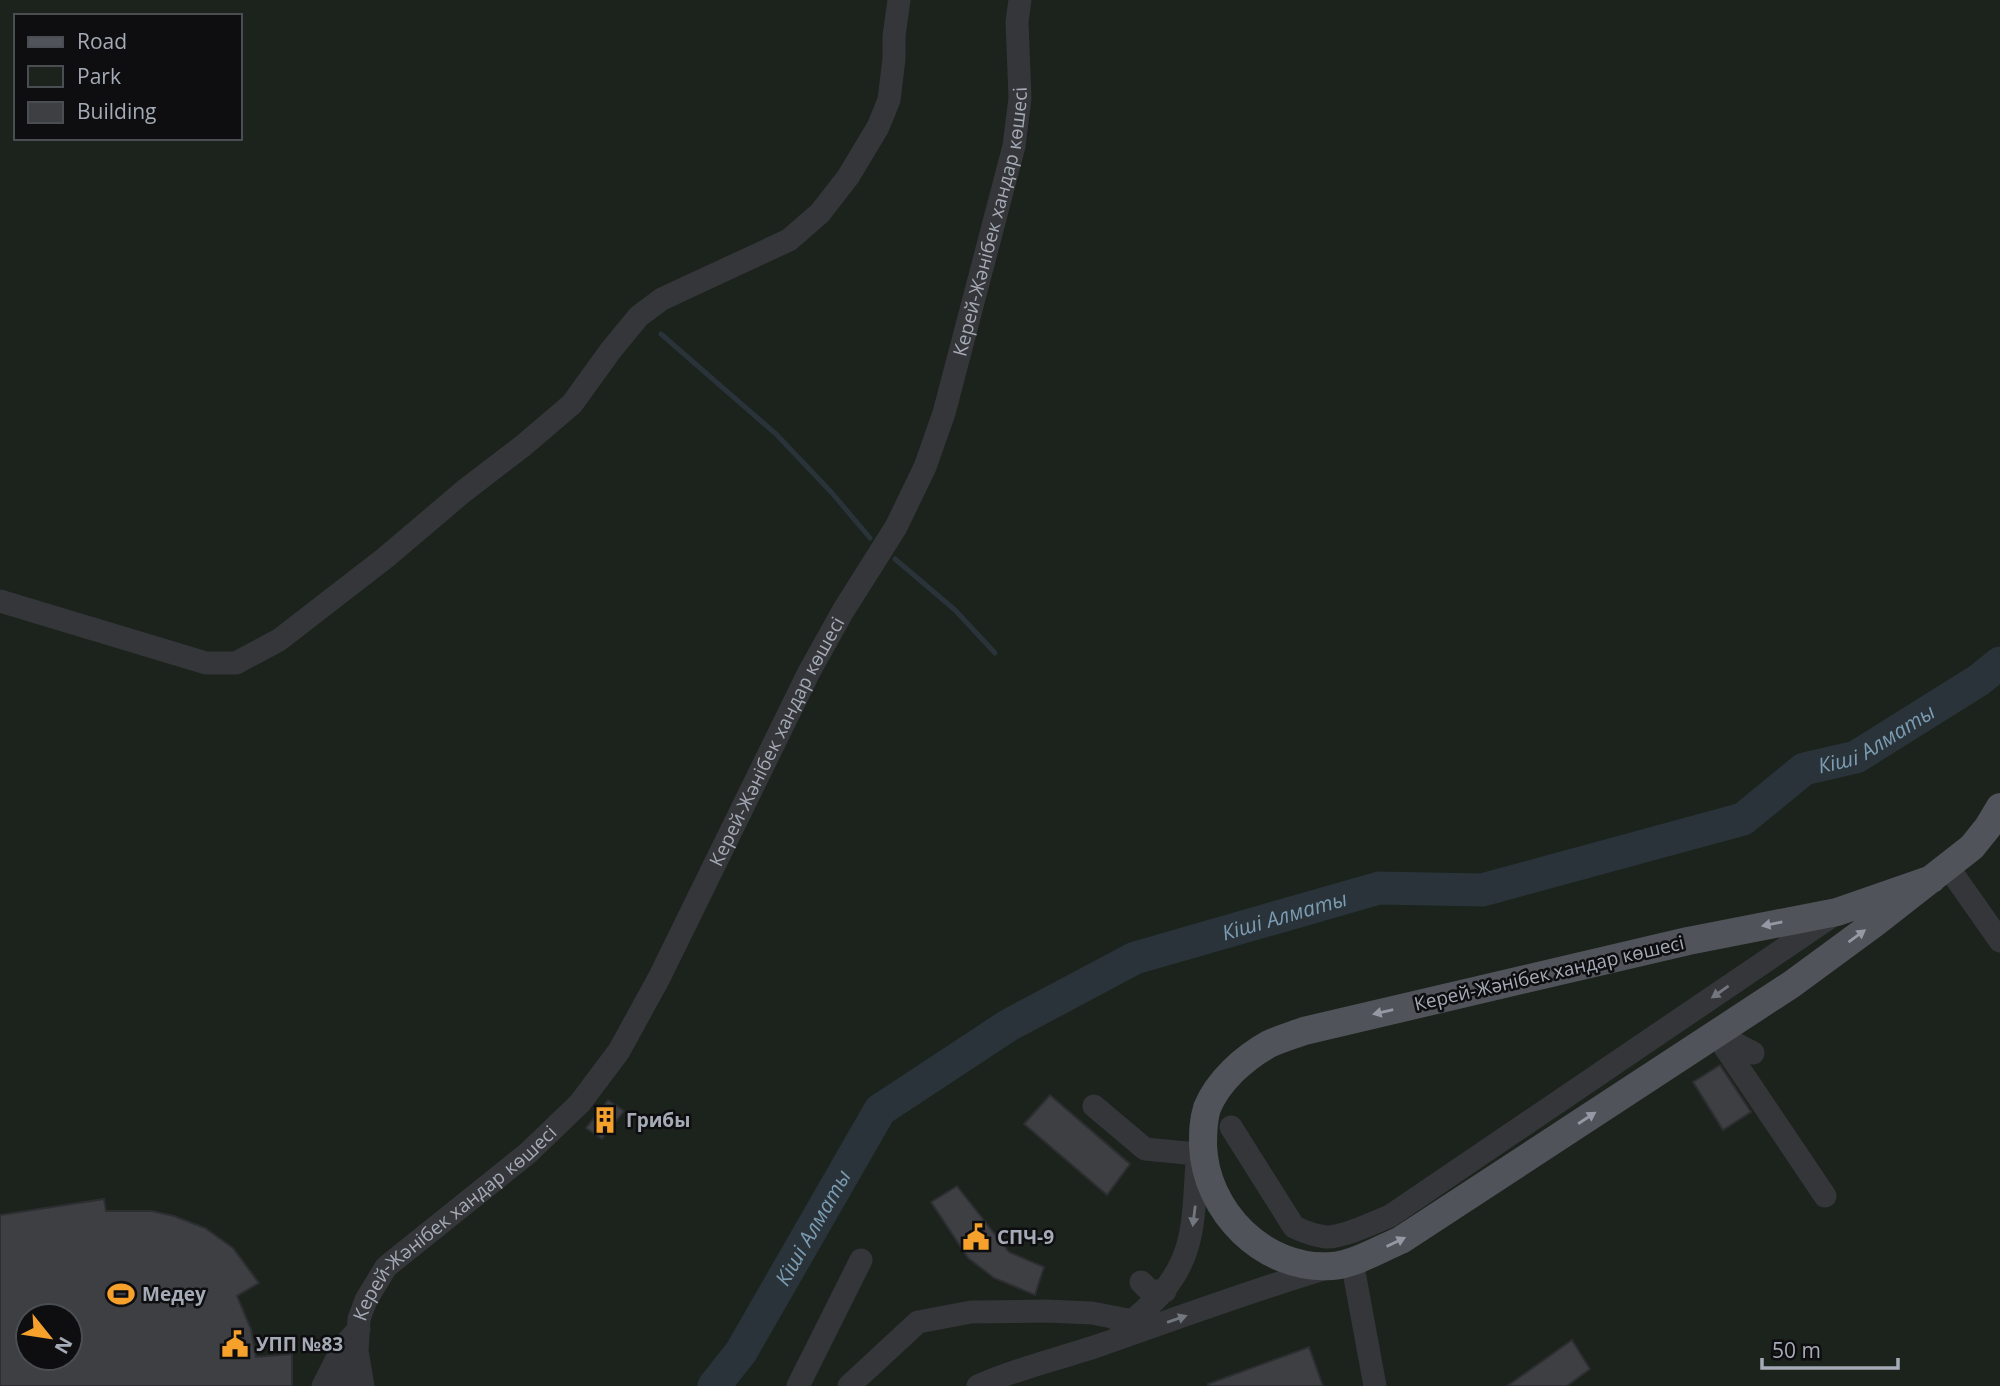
<svg xmlns="http://www.w3.org/2000/svg" width="2000" height="1386" font-family="'Open Sans',sans-serif">
<style>
.green{fill:#1b231c;fill-rule:evenodd}
.lines{fill:none;stroke-linecap:round;stroke-linejoin:round}
.stream{stroke:#293339;stroke-width:5}
.river{stroke:#293339;stroke-width:33}
.building{fill:#3d3f42;stroke:#2d2e31;stroke-width:2;fill-rule:evenodd}
.minor{stroke:#34363a;stroke-width:23}
.major{stroke:#505359;stroke-width:28}
.oneway{fill:#9499a3}
.oneway2{fill:#72767e}
.labels{text-anchor:middle;dominant-baseline:central;stroke-width:5;stroke-linejoin:round;paint-order:stroke}
.street-label{font-size:19px;fill:#a5abb6;stroke:#0e0e10}
.poi-label{font-size:19px;font-weight:bold;fill:#a5abb6;stroke:#0e0e10;text-anchor:start}
.water-label{font-size:21px;font-style:italic;fill:#7b9cb2;stroke:#0e0e10}
</style>
<rect width="100%" height="100%" fill="#131315"/>
<path class="green" d="M0,0H2000V1386H0ZM16,16H240V138H16ZM28,1316H70V1358H28Z"/>
<g class="lines">
<g class="stream">
<polyline points="661,334 776,434 832,493 870,538"/>
<polyline points="895,559 955,610 995,653"/>
</g>
<path class="river" id="s1" d="M714,1386L741,1352L880,1110L1009,1025L1135,958L1379,888L1482,890L1743,819L1804,769L1856,757L1979,680L2000,663"/>
</g>
<g class="building">
<polygon points="1720,1065 1751,1112 1723,1130 1693,1082"/>
<polygon points="1050,1095 1130,1164 1107,1195 1024,1124"/>
<polygon points="608,1100 624,1111 602,1139 586,1128"/>
<polygon points="957,1186 1009,1252 1044,1267 1035,1295 994,1278 968,1258 931,1202"/>
<path d="M104,1199L106,1211H152L174,1216L205,1228L233,1248L259,1283L237,1296L251,1329L256,1357L292,1354V1386H0V1215ZM28,1316H70V1358H28Z"/>
<polygon points="1572,1340 1590,1369 1567,1386 1507,1386"/>
<polygon points="1309,1347 1323,1386 1208,1386 1208,1384"/>
</g>
<g class="lines">
<g class="minor">
<polyline points="0,601 206,663 236,663 279,640 385,558 464,491 524,445 572,404 611,350 639,316 662,299 789,240 820,213 848,177 878,127 889,100 894,59 894,36 899,0"/>
<polyline points="1948,867 2000,941"/>
<polyline points="1716,1034 1825,1196"/>
<polyline points="1719,1035 1753,1053"/>
<polyline points="1094,1106 1145,1149 1197,1154"/>
<path d="M1231,1127L1294,1227C1305,1232 1315,1236 1326,1237C1342,1238 1375,1222 1390,1216L1835,914"/>
<polyline points="1352,1261 1375,1386"/>
<polyline points="1141,1282 1150,1291 1165,1291"/>
<path d="M1121,1328C1133,1321 1142,1313 1151,1304C1200,1258 1192,1212 1198,1151"/>
<polyline points="344,1348 343,1373 345,1386"/>
<polyline points="323,1386 344,1345 359,1329"/>
<path id="s2" d="M363,1386L357,1351L359,1319L366,1300L386,1267L528,1153L580,1103L619,1051L659,978L809,672L843,611L896,527L925,467L944,413L1014,146L1020,98L1017,22L1020,0"/>
<polyline points="798,1386 861,1260"/>
<polyline points="849,1386 918,1322 971,1312 1047,1311 1092,1313 1133,1321"/>
<path d="M978,1386C1017,1368 1059,1359 1100,1345C1175,1319 1250,1291 1327,1268"/>
</g>
<path class="major" d="M1932,879L1837,912L1688,941L1304,1031C1293,1035 1280,1039 1269,1044C1244,1058 1218,1081 1207,1108C1203,1121 1203,1132 1203,1145C1205,1211 1264,1271 1332,1266C1355,1264 1380,1249 1401,1240L1792,984L1875,923L1972,847L1988,827L2000,807"/>
</g>
<defs><path id="oneway-solid" d="M-6-.8H1V-3.2L6.5 0L1 3.2V.8H-6Z" transform="scale(1.75)"/></defs>
<g class="oneway">
<use href="#oneway-solid" transform="translate(1772 924) rotate(169)"/>
<use href="#oneway-solid" transform="translate(1857 936) rotate(-36)"/>
<use href="#oneway-solid" transform="translate(1383 1012) rotate(167)"/>
<use href="#oneway-solid" transform="translate(1587 1118) rotate(-33)"/>
<use href="#oneway-solid" transform="translate(1396 1242) rotate(-26)"/>
</g>
<g class="oneway2">
<use href="#oneway-solid" transform="translate(1720 992) rotate(145)"/>
<use href="#oneway-solid" transform="translate(1194 1216) rotate(97)"/>
<use href="#oneway-solid" transform="translate(1177 1319) rotate(-19)"/>
</g>
<defs>
<symbol id="building-bare" viewBox="-9 -9 18 18"><path d="M-4-6H4V6H1V3H-1V6H-4ZM-2.5-4.3h1.7v1.8h-1.7ZM.8-4.3h1.7v1.8H.8ZM-2.5-1h1.7V.8h-1.7ZM.8-1h1.7V.8H.8Z" fill="#f5a12c" stroke="#0e0e10" stroke-width="2.5" paint-order="stroke"/></symbol>
<symbol id="civic-bare" viewBox="-9 -9 18 18"><path d="M-.6-6.5H3V-4.5H.6V-3L4-1V1h2V6H-6V1h2V-1L-.6-3ZM-1.2 2.5V6h2.4V2.5Z" fill="#f5a12c" stroke="#0e0e10" stroke-width="2.5" paint-order="stroke"/></symbol>
<symbol id="stadium-bare" viewBox="-9 -9 18 18"><path d="M0-5a6.5 5 0 1 0 0 10a6.5 5 0 1 0 0-10ZM-3.5-1.8h7v3.6h-7Z" fill="#f5a12c" stroke="#0e0e10" stroke-width="2.5" paint-order="stroke"/></symbol>
</defs>
<g fill-rule="evenodd">
<use href="#building-bare" x="586" y="1101" width="38" height="38"/>
<use href="#civic-bare" x="957" y="1218" width="38" height="38"/>
<use href="#stadium-bare" x="102" y="1275" width="38" height="38"/>
<use href="#civic-bare" x="216" y="1325" width="38" height="38"/>
</g>
<g class="labels">
<g class="street-label">
<text stroke="none"><textPath href="#s2" startOffset="1360">Керей-Жәнібек хандар көшесі</textPath></text>
<text stroke="none"><textPath href="#s2" startOffset="793">Керей-Жәнібек хандар көшесі</textPath></text>
<text transform="translate(1549 973) rotate(-13)">Керей-Жәнібек хандар көшесі</text>
<text stroke="none"><textPath href="#s2" startOffset="205">Керей-Жәнібек хандар көшесі</textPath></text>
</g>
<g class="poi-label">
<text x="626" y="1120">Грибы</text>
<text x="997" y="1237">СПЧ-9</text>
<text x="142" y="1294">Медеу</text>
<text x="256" y="1344">УПП №83</text>
</g>
<g class="water-label">
<text stroke="none"><textPath href="#s1" startOffset="1405">Кіші Алматы</textPath></text>
<text stroke="none"><textPath href="#s1" startOffset="775">Кіші Алматы</textPath></text>
<text stroke="none"><textPath href="#s1" startOffset="187">Кіші Алматы</textPath></text>
</g>
</g>
<rect x="14" y="14" width="228" height="126" fill="#0e0e10" stroke="#4a4d52" stroke-width="2"/>
<rect x="28" y="37" width="35" height="10" fill="#505359" stroke="#4a4d52" stroke-width="2"/>
<text x="77" y="49" font-size="21" fill="#a5abb6">Road</text>
<rect x="28" y="66" width="35" height="21" fill="#1b231c" stroke="#4a4d52" stroke-width="2"/>
<text x="77" y="84" font-size="21" fill="#a5abb6">Park</text>
<rect x="28" y="102" width="35" height="21" fill="#3d3f42" stroke="#4a4d52" stroke-width="2"/>
<text x="77" y="119" font-size="21" fill="#a5abb6">Building</text>
<g transform="translate(49 1337) rotate(120)"><circle r="33" fill="#0e0e10" stroke="#4a4d52" stroke-width="2"/>
<path d="M0-5L12 26L0 18L-12 26Z" fill="#f5a12c"/>
<text y="-10" font-size="19" font-weight="bold" text-anchor="middle" fill="#a5abb6">N</text>
</g>
<path d="M1762 1358v10h136v-10" fill="none" stroke="#a5abb6" stroke-width="3.5"/>
<text x="1772" y="1358" font-size="21" fill="#a5abb6" stroke="#0e0e10" stroke-width="5" paint-order="stroke">50 m</text>
</svg>
